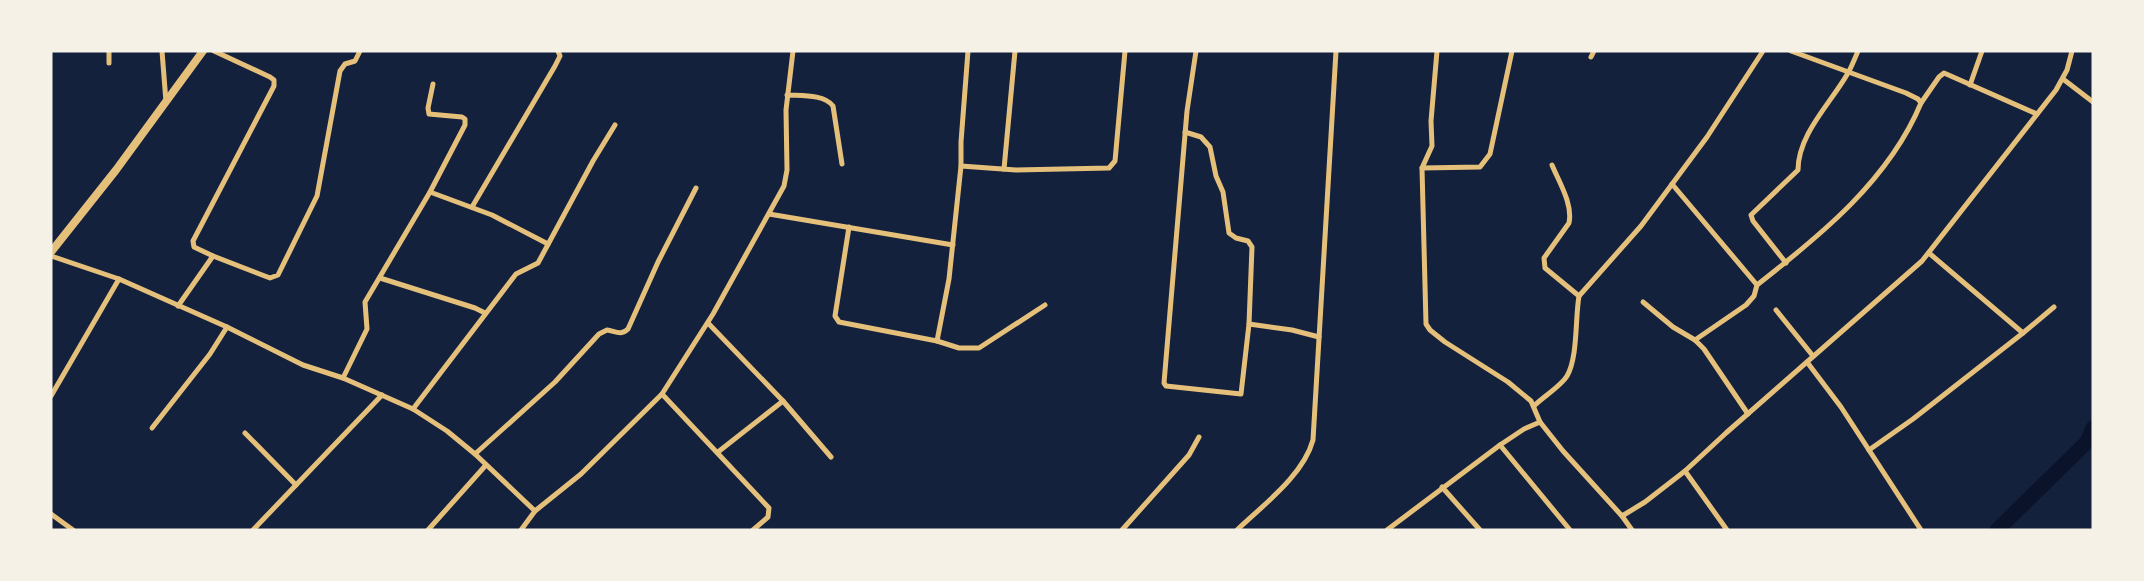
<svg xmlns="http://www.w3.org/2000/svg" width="2144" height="581" font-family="'PT Sans',sans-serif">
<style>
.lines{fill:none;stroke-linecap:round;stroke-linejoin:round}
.river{stroke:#0b132b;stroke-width:15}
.minor{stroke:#e5c07b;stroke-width:5}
.primary{stroke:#e5c07b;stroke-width:8}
</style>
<rect width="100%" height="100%" fill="#14213d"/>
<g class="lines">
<polyline class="river" points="1997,530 2087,442 2093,428"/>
<g class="minor">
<polyline points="109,51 109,63"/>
<polyline points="162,51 166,102"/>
<polyline points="214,51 270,77 274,80 274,86 193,241 194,247 213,256 270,278 278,275 317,196 340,71 345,64 355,61 360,51"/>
<polyline points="968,51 961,142 961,166 1016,170 1109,168 1115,161 1125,51"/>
<polyline points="1196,51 1187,111 1164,383 1166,386 1241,394 1249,324 1292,330 1319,337"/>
<polyline points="1437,51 1431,121 1432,146 1422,168 1426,324 1430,330 1445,342 1508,382 1531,401 1540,422"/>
<polyline points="1591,57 1594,51"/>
<polyline points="2063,79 2093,102"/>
<polyline points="1970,85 1982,51"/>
<path d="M787,95C801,96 824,94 833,106L842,164"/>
<polyline points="1921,103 1939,77 1944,73 2037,114"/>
<polyline points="1185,132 1201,137 1210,147 1216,176 1223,192 1229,233 1236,238 1248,241 1252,247 1249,324"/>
<polyline points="1422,168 1480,167 1490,154 1512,51"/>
<polyline points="1004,169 1015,51"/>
<polyline points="1672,184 1757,285"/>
<polyline points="430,192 492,215 548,244"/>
<polyline points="472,207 555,66 560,56 558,51"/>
<polyline points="769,214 953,245"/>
<polyline points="849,227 835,316 839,322 937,341 959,348 979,348 1045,305"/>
<polyline points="1929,253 2023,333 2054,307"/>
<polyline points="51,256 119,279 227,327 303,365 343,378 413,409 447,431 475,454 535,511"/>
<path d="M1786,263L1753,221L1751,215L1798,170C1798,134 1831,103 1848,73C1852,66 1855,58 1858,51"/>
<polyline points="380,278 475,308 485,313"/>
<polyline points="1579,296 1641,226 1707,137 1763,51"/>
<polyline points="1643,302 1673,327 1695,340 1704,349 1748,414"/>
<polyline points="178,306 213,256"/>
<polyline points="1776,310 1813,356"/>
<polyline points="708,323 783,401 831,457"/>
<path d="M1695,340L1746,305L1754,296L1757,285C1821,235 1889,180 1921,103L1918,99L1906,93L1791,51"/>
<polyline points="937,341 949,279 961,166"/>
<polyline points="1807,362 1841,407 1921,530"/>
<polyline points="343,378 367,329 365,302 430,192 465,125 465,119 462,117 429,114 428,108 433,84"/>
<polyline points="662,394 769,508 768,517 753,530"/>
<polyline points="51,396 119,279"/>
<path d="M1535,405C1543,397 1561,386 1567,376C1578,357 1575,319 1579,296L1545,268L1544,258L1569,223C1573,204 1559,182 1552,165"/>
<polyline points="413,409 516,274 538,263 593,161 615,125"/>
<polyline points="152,428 210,354 227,327"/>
<polyline points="245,433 296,485"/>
<polyline points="1500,445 1570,530"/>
<polyline points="1869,450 1913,419 2023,333"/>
<polyline points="718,452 783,401"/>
<path d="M475,454L555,382L599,334L607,330C615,331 621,336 628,329L658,262L696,188"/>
<polyline points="1685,471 1727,530"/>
<polyline points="1442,487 1480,530"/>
<polyline points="51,514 73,530"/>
<polyline points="1622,516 1632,530"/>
<polyline points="253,530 382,395"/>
<polyline points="428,530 486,465"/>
<polyline points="521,530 535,511 581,474 662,394 713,314 784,186 787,170 786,110 793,51"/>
<polyline points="1122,530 1189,455 1199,437"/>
<path d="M1237,530C1263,505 1303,476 1313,440L1336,51"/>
<polyline points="1387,530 1500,445 1524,429 1540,422 1563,451 1622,516 1645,502 1685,471 1726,433 1922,261 2056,90 2067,70 2072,51"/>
</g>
<polyline class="primary" points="51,252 116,170 203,51"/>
</g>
<rect width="2144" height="581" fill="none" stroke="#f6f1e7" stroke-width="105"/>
</svg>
